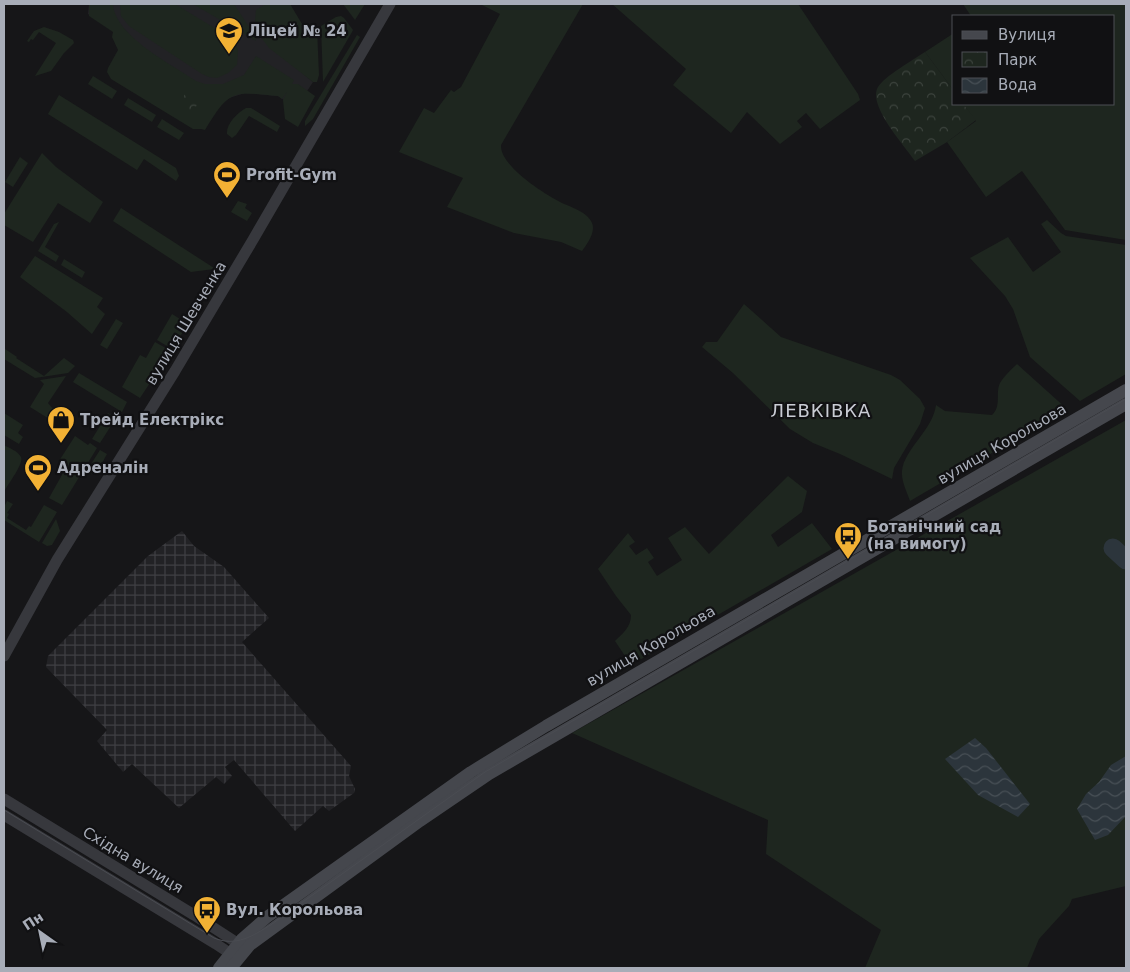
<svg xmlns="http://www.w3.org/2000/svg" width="1130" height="972" font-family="'DejaVu Sans',sans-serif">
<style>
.built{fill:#222225}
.industrial{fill:url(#industrial-grid)}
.green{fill:#1e261f}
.park{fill:url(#park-crowns)}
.water{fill:url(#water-waves)}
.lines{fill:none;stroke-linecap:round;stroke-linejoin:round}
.river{stroke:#2c353c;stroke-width:19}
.tertiary{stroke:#37383d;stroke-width:11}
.secondary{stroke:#45474d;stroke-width:12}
.tram{stroke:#4a4c52;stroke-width:1}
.labels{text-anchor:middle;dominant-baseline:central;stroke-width:4.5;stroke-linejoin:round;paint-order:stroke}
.poi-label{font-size:15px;font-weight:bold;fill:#a8adb8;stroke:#111113;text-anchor:start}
.street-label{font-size:15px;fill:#a8adb8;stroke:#111113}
.quarter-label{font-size:18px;letter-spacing:1px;fill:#c9ccd4;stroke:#111113}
</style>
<defs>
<pattern id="industrial-grid" width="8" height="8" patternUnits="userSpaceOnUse" patternTransform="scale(1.25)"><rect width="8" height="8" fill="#222225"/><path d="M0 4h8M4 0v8" fill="none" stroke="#3f3f43"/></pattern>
<pattern id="park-crowns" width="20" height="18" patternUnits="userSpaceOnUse" patternTransform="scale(1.25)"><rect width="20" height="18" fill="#1e261f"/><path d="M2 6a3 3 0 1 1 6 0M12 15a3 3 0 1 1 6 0" fill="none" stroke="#3c433d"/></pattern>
<pattern id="water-waves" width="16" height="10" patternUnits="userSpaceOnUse" patternTransform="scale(1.25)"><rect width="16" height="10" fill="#2c353c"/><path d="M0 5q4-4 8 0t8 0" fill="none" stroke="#485056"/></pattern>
</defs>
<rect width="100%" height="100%" fill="#161618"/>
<polygon class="built" points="89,4 277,4 301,72 313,82 296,108 278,96 245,93 229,98 220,106 146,53 88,14"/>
<polygon class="industrial" points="182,531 194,546 224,567 269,618 242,642 351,766 349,776 355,789 354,793 329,811 323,806 295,831 234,760 225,767 232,776 224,784 216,777 179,808 132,764 123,772 97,741 107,730 46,667 48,656 148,556"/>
<g class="green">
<path d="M89,4H113C115,36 171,64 196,81L205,84H223L244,75L256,56L294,80L292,84H298L315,96L298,127L285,119L283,100L287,92L282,99L278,96C232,92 230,89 205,130L201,129H193L111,79L107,72L108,68L118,50L112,37L113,32L89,16Z"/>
<polygon points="120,4 175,4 231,38 238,50 237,65 228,73 217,78 209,77 202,74 129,26 121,16"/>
<polygon points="193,4 234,4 255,36 256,41"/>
<polygon points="266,4 290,4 308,34 317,28 319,75 317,82 313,82 269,48 255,29 257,27 255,20 256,10"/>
<polygon points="343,4 365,4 355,20"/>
<path d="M480,4H583L501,145C500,166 543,193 560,202C570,207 588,212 592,223C596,232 587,244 582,251L561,242L514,233L447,207L463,178L399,152L424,108L434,113L451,90L454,92L461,87L500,14Z"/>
<polygon points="612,4 798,4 858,94 860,100 820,129 806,113 797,121 802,127 780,144 747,112 731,133 673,85 686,69"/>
<polygon points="963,4 1126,4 1126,240 1065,230 1022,171 986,197 947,142 976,121 963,104 1114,104 1114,16 971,16"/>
<polygon points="341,16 344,18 353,30 352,32 323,82 321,26 336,17"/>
<polygon points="44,27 59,32 73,40 74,43 64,53 51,71 35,76 56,43 39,32 33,40 31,39 29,42 27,41 34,31"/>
<polygon points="954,33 954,91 925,52"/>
<polygon points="357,35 360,37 313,119 305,126 305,121"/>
<polygon points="93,76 117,91 112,99 88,84"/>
<polygon points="59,95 176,168 179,176 176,181 144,159 137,170 48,114"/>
<polygon points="128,98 156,115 152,122 124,105"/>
<path d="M246,108H251L280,126L277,132L249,116L236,135L232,138L227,134C226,124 237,113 246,108Z"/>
<polygon points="162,119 184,133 179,140 157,127"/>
<polygon points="42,153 56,167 103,202 90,223 58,203 33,242 4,225 4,214"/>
<polygon points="20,157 28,163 13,187 5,182"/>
<polygon points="238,201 247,204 245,208 252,213 247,221 231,212"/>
<polygon points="121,208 214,268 214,269 191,272 113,221"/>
<polygon points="1047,220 1061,233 1066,236 1126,245 1126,374 1080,401 1030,357 1013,309 1005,296 970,258 1008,237 1033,272 1061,252 1041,224"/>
<polygon points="59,222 45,247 59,256 56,262 38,251 54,224"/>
<polygon points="35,256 103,298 97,307 105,314 92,334 67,312 20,277"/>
<polygon points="64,259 85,272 82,278 61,265"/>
<polygon points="744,304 781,337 891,375 900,380 920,399 925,408 920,424 894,468 892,479 840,454 813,443 790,429 733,373 702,347 706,342 717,342"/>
<polygon points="172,314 188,324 172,349 157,340"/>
<polygon points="116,319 123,323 107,349 100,345"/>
<polygon points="155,342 171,351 140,398 122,387 140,355 146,358"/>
<polygon points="5,349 17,357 16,358 44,376 64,358 75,366 68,373 35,378 4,359"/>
<path d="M1017,364L1067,409L910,501C907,492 901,481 902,471C904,449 933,430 936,405L945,411L992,415C1002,406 995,393 1000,383C1004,376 1012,369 1017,364Z"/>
<polygon points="79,373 127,402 122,412 73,382"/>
<polygon points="66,376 48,403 62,420 59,425 30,407 44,384 40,380"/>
<polygon points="4,413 23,425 18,433 23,437 19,444 4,435"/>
<polygon points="108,413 116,418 100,443 92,439"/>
<polygon points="1126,420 1126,886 1072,899 1069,906 1039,939 1027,968 865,968 881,930 766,854 768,820 572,733"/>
<polygon points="75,436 88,445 90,443 97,448 62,505 49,498 67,466 59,461"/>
<path d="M4,445C9,448 18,451 21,457C24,463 9,483 5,490L4,488Z"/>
<path d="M100,450L107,454C100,466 100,474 84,475Z"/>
<path d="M788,476L807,491L802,512L771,535L778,547L812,523L832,549L631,665L615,641C623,633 631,627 631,615L616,596L598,569L628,533L635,542L629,546L636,555L647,548L654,558L648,562L657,576L682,560L668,538L685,527L709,554Z"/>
<polygon points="7,501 13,504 7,513 9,514 7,518 26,530 29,526 31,527 44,505 57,512 39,542 4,520 4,507"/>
<polygon points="56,519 60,531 52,545 47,546 42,543"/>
</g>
<g class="park">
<path d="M925,52L954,91V104H963L976,120L947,142L915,161C905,146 867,105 878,87C885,76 913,60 925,52Z"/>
<polygon points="187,91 201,99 189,117 176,109"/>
</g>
<g class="water">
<polygon points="975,738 986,748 1030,804 1018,817 978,795 945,759"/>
<polygon points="1126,756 1126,816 1108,835 1095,840 1077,809 1086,794 1099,782 1111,765"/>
</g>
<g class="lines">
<polyline class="river" points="1113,548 1126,560"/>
<g class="tertiary">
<polyline points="4,656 57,560 175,371 254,238 390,4"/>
<polyline points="4,799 194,915 245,948"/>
<polyline points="4,815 216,944 237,958"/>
</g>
<g class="secondary">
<polyline points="219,968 242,939 267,917 471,772 546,726 1126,390"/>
<polyline points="231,968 250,945 420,821 489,774 1126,404"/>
</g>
<path class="tram" d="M4,810L214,938C236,947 253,936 272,924L485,772L1126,399"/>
</g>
<defs>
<symbol id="school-pin" viewBox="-11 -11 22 30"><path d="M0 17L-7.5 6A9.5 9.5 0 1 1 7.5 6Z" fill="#f2b134" stroke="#111113"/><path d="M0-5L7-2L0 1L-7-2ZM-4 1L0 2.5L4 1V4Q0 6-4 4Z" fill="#111"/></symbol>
<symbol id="stadium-pin" viewBox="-11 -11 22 30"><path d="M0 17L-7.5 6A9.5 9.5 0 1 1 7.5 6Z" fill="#f2b134" stroke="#111113"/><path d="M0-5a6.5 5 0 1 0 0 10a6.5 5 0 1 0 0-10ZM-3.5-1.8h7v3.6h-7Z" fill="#111"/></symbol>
<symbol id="shop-pin" viewBox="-11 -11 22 30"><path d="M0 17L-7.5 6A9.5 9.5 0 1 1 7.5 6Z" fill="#f2b134" stroke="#111113"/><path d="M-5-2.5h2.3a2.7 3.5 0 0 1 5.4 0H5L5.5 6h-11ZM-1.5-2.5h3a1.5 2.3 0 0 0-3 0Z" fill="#111"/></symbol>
<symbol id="bus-pin" viewBox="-11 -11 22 30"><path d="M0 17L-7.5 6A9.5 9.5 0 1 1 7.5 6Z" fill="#f2b134" stroke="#111113"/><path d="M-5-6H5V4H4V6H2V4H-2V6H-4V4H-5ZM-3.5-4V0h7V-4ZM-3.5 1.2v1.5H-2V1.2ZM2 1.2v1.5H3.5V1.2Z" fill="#111"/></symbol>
</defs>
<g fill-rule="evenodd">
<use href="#school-pin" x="213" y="15" width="32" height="43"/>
<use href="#stadium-pin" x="211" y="159" width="32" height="43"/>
<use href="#shop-pin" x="45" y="404" width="32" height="43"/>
<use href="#stadium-pin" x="22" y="452" width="32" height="43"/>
<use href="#bus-pin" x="832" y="520" width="32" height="43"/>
<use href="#bus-pin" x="191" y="894" width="32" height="43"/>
</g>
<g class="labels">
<g class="poi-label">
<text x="248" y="31">Ліцей № 24</text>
<text x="246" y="175">Profit-Gym</text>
<text x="80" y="420">Трейд Електрікс</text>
<text x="57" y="468">Адреналін</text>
<text x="867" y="527">Ботанічний сад<tspan x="867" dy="17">(на вимогу)</tspan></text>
<text x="226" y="910">Вул. Корольова</text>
</g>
<g class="street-label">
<text transform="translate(186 323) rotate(-59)">вулиця Шевченка</text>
<text transform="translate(1002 444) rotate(-30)">вулиця Корольова</text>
<text transform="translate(651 646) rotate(-30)">вулиця Корольова</text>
<text transform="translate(133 860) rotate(31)">Східна вулиця</text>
</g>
<g class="quarter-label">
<text x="821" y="410">ЛЕВКІВКА</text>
</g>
</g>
<rect width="1130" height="972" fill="none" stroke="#a8adb8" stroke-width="10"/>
<rect x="952" y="15" width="162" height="90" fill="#111113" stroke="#4d4f55"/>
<rect x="962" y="31" width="25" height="8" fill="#45474d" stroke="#4d4f55"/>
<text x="998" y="40" font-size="15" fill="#a8adb8">Вулиця</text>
<rect x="962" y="52" width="25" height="15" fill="url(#park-crowns)" stroke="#4d4f55"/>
<text x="998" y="65" font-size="15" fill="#a8adb8">Парк</text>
<rect x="962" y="78" width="25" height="15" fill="url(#water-waves)" stroke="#4d4f55"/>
<text x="998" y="90" font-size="15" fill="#a8adb8">Вода</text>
<g transform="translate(40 932) rotate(327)" stroke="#111113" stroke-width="4" paint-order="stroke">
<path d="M0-4L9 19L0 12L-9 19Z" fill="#a8adb8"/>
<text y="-8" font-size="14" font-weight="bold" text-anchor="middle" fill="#a8adb8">Пн</text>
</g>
</svg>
